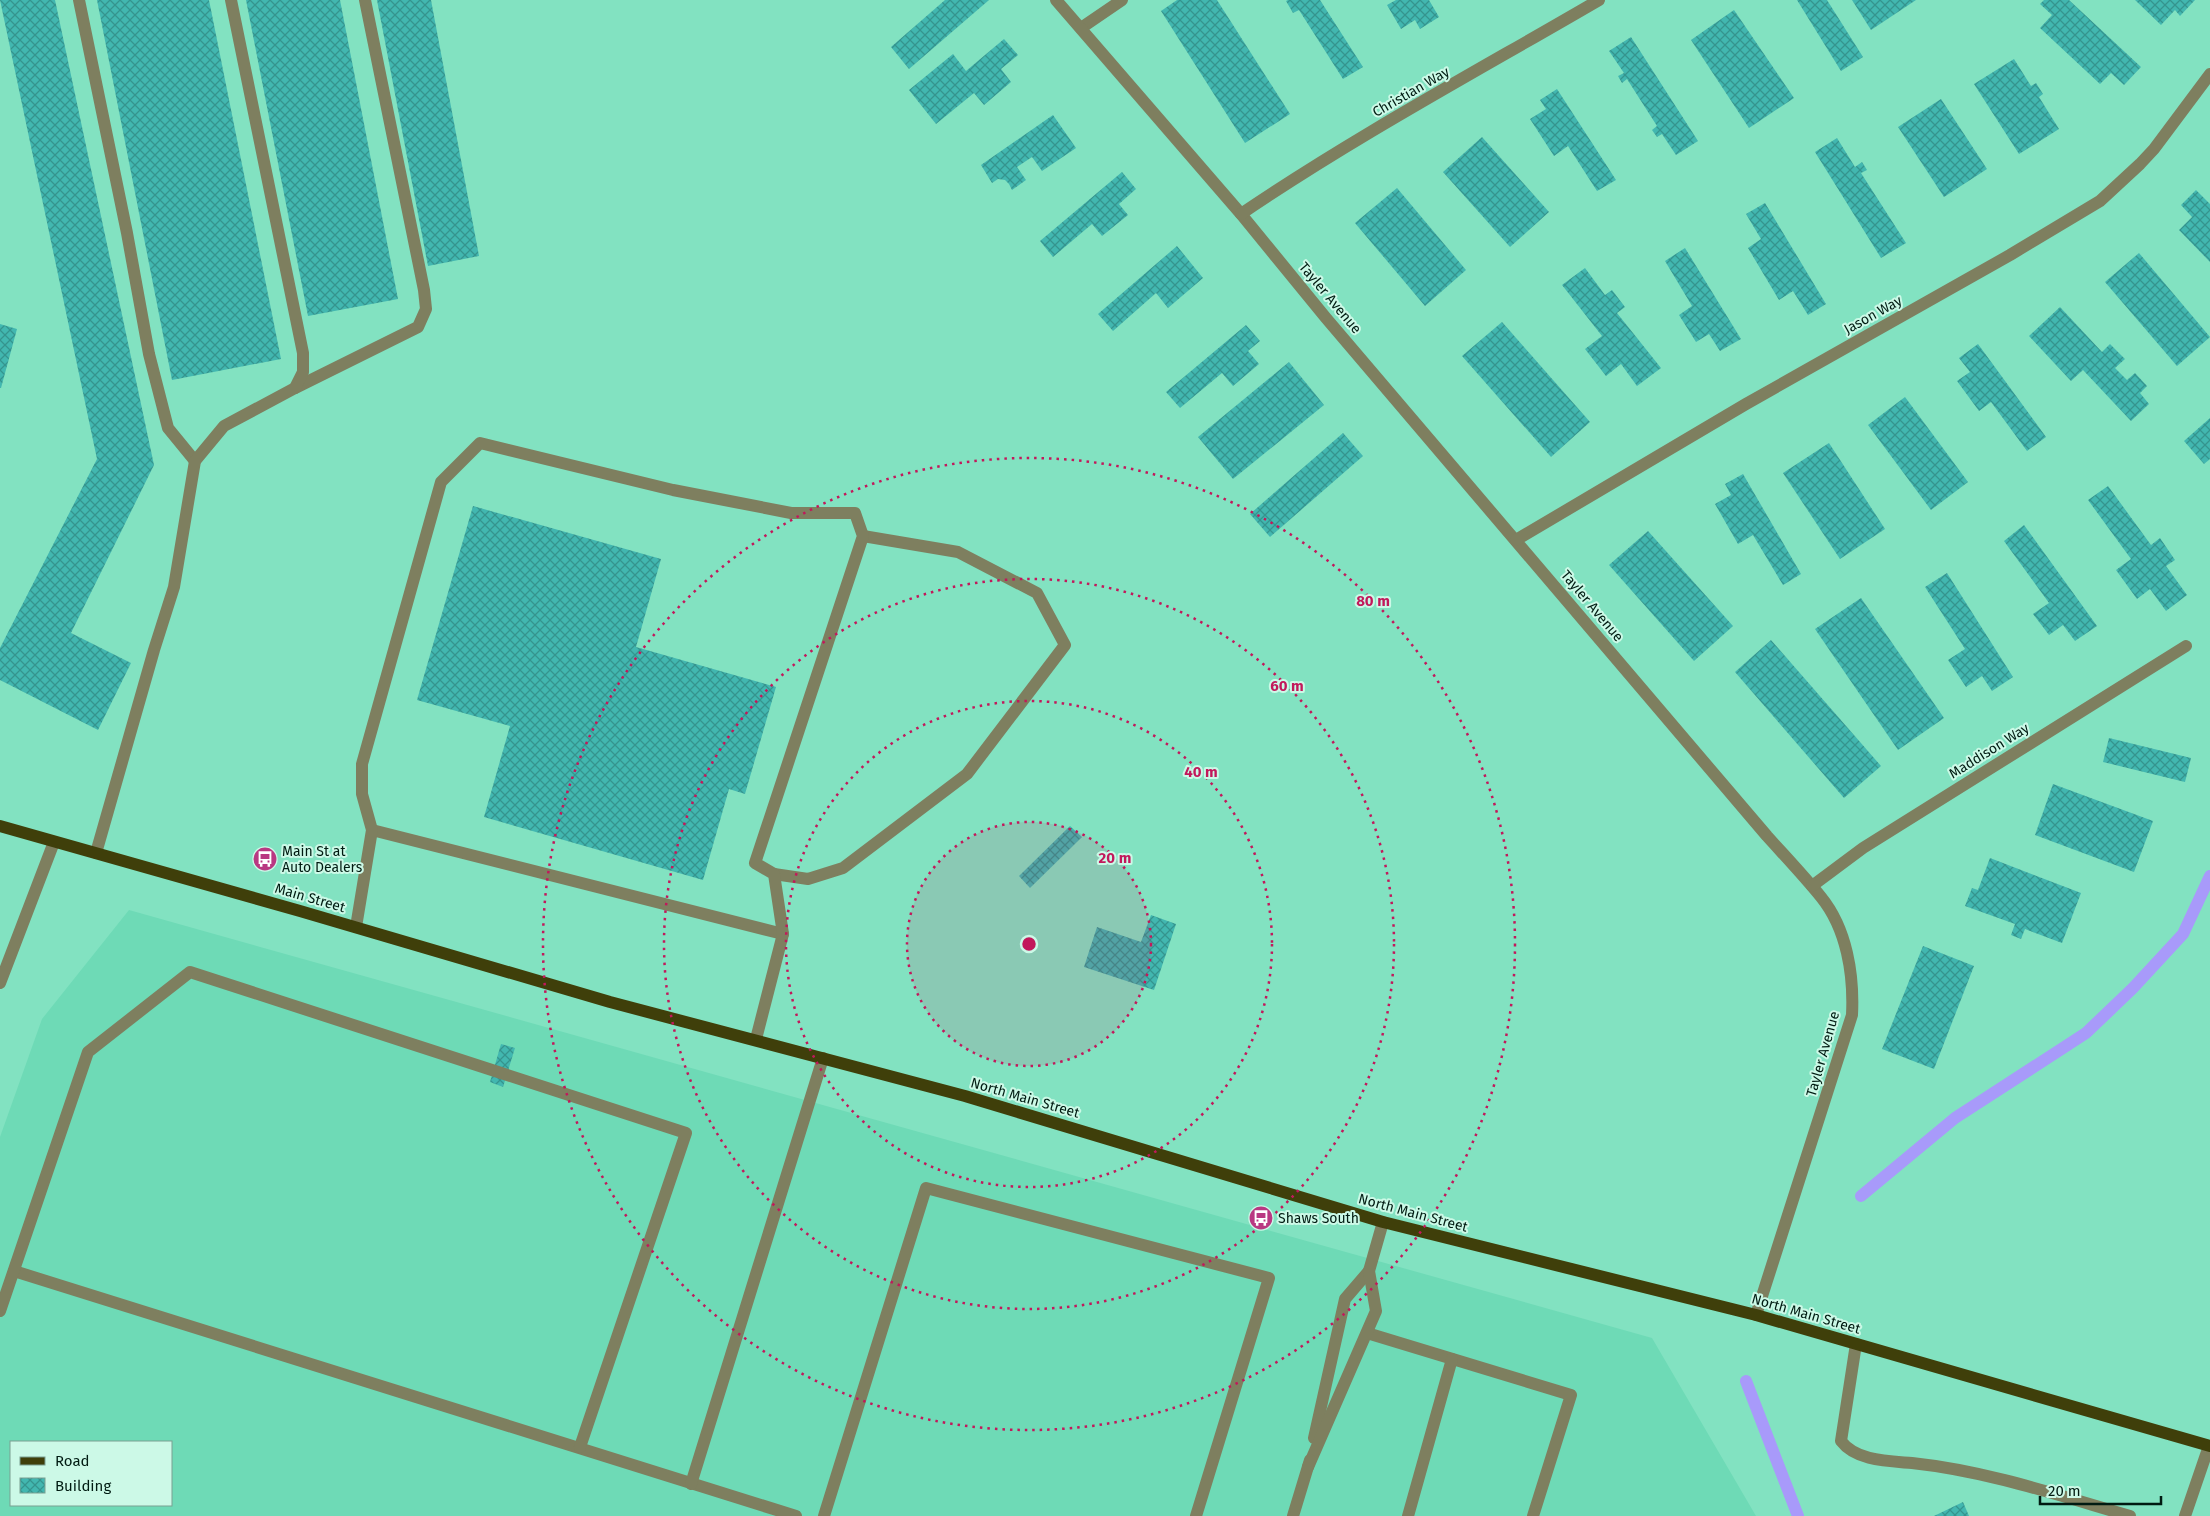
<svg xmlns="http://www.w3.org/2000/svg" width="2210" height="1516" font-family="'Fira Sans',sans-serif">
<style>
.built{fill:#6edab6;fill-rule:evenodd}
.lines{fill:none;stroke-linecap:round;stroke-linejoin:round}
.stream{stroke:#a89afa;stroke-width:12}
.building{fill:url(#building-cross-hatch)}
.lane{stroke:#7e7f5f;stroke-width:12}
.street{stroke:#7e7f5f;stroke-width:12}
.primary{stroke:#3f3f0a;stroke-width:12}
.ring{fill:none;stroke:#c2185b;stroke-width:2.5;stroke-dasharray:2.5 5}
.labels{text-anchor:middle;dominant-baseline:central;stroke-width:4;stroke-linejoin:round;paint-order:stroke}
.street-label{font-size:14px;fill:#001b12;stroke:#ccf9e7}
.poi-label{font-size:14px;fill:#001b12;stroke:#ccf9e7;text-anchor:start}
.centre{fill:#c2185b;stroke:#ccf9e7;stroke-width:2.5}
.ring-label{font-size:15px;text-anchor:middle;font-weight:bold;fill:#c2185b;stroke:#ccf9e7;stroke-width:4;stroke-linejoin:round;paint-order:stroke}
</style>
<defs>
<pattern id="building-cross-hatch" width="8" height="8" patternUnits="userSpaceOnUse" patternTransform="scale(1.25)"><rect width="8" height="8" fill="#42b7b0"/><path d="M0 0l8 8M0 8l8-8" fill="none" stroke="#35948e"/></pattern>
</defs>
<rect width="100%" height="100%" fill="#82e2c1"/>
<path class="built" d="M129,910L1652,1338L1756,1516H0V1137L42,1019ZM11,1442H171V1505H11Z"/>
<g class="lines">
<g class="stream">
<polyline points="1861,1196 1955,1118 2086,1033 2133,988 2183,934 2210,876"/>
<polyline points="1746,1381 1798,1516"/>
</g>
</g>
<g class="building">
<polygon points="0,0 55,0 154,465 71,633 131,663 98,730 0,680 0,648 97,459"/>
<polygon points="97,0 209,0 281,359 172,380"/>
<polygon points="246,0 340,0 398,299 308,316"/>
<polygon points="377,0 431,0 479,256 428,266"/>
<polygon points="945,0 989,0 909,69 891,47"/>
<polygon points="1177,0 1217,0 1290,114 1245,143 1161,11"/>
<polygon points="1288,0 1320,0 1363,67 1343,79 1299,10 1293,13 1286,1"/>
<polygon points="1396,0 1429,0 1439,17 1420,29 1415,20 1401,29 1387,5"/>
<polygon points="1797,0 1827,0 1863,57 1841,71"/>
<polygon points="1852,0 1916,0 1871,30"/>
<polygon points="2044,0 2069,0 2141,67 2124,85 2111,73 2100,84 2040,28 2052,15 2040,4"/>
<polygon points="2135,0 2195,0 2180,16 2175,10 2161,25"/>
<polygon points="1734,10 1794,98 1749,128 1691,40"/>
<polygon points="1631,37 1698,141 1676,155 1662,134 1657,137 1652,130 1657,126 1627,79 1622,83 1618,76 1624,73 1609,51"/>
<polygon points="1004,39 1018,55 1001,69 1011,82 984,105 974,93 936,124 909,90 953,54 966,71"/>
<polygon points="2014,59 2031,86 2036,83 2043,94 2039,97 2059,129 2019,154 1974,84"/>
<polygon points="1557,89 1616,180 1597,191 1568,146 1554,156 1530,119 1546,109 1540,100"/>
<polygon points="1941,99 1987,169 1944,197 1898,127"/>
<polygon points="1053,115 1076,148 1042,171 1032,157 1017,167 1026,180 1012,190 1009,184 1005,180 998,179 992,183 981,165"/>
<polygon points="1482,137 1549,212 1510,247 1443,172"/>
<polygon points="1837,138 1855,167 1862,162 1867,170 1861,173 1906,243 1881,258 1815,152"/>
<polygon points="1122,172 1136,189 1119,204 1128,215 1102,236 1092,224 1053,257 1040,241"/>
<polygon points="1397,188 1466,270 1425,306 1355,223"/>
<polygon points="2196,190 2210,204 2210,262 2179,230 2192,217 2181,205"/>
<polygon points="1765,203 1826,304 1808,315 1793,291 1779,300 1748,248 1761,239 1746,214"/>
<polygon points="1177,246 1203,278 1168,308 1156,293 1113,331 1098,314"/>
<polygon points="1685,248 1741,339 1720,351 1709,334 1696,342 1679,315 1692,306 1665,261"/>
<polygon points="2139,253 2210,337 2177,366 2105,282"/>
<polygon points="1585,268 1605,295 1612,290 1625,307 1617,313 1661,368 1637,386 1621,364 1606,376 1585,349 1602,336 1562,285"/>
<polygon points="2060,307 2102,352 2110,344 2125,359 2115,368 2127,380 2135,373 2147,386 2140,393 2149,404 2131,421 2083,370 2071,381 2029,336"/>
<polygon points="1502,322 1590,422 1551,457 1462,356"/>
<polygon points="0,324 17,329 1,388 0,388"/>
<polygon points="1246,325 1260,341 1248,351 1259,364 1233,386 1222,373 1180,408 1166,392"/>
<polygon points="1978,344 2046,437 2027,451 1991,402 1979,411 1957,381 1970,372 1959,358"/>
<polygon points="1289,362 1324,405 1233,479 1198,437"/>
<polygon points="1905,397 1968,482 1931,510 1868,425"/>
<polygon points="2210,418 2210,459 2204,464 2184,441"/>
<polygon points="1343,433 1363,456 1270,537 1250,514"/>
<polygon points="1829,443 1885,529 1840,559 1783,473"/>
<polygon points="1743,474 1801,574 1783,585 1753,535 1738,544 1715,504 1731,495 1725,484"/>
<polygon points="2108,486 2151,545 2160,538 2175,560 2166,566 2187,595 2166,611 2150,589 2137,599 2116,570 2131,559 2088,500"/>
<polygon points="473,506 661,559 636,647 776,687 745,794 729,789 703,880 484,817 510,726 417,700"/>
<polygon points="2024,525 2097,626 2075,641 2063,625 2049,635 2033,614 2049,603 2004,541"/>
<polygon points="1648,531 1733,626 1694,661 1609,565"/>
<polygon points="1947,573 2013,677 1992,691 1982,676 1966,687 1948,660 1965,649 1925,587"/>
<polygon points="1861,598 1944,718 1898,750 1815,629"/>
<polygon points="1771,640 1881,766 1844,798 1735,672"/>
<polygon points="2109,738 2191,758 2185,782 2103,762"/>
<polygon points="2053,784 2153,821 2134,872 2035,835"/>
<polygon points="1070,826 1082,837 1030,888 1019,876"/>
<polygon points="1990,858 2081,893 2062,943 2025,929 2021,939 2011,935 2015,924 1965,906 1972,888 1978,890"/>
<polygon points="1151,915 1176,924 1154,990 1084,967 1097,927 1141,942"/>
<polygon points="1923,946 1974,966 1934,1069 1882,1049"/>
<polygon points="501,1044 515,1048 503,1087 490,1082"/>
<polygon points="1963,1502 1969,1516 1934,1516"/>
</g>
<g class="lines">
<g class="lane">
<polyline points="79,0 127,233 149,354 168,428 195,461"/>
<polyline points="1081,28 1122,0"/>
<polyline points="295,388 418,327 426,309 424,290 365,0"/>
<polyline points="372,830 783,934"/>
<polyline points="96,853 154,650 174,587 195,461 224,426 295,388 303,372 303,353 231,0"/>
<polyline points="774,874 808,879 843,868 967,774 1065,645 1037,593 958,552 863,536"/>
<polyline points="356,927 372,830 362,794 362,764 441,482 480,443 673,490 791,513 855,513 863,536 755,863 774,874 783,934 756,1039"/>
<polyline points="14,1271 796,1516"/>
<polyline points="0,1311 88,1052 190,972 686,1133 580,1447"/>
<polyline points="1367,1333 1571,1395 1533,1516"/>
<path d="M1856,1344L1841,1441C1856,1461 1888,1461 1912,1463C1987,1471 2058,1495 2130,1516"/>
<polyline points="691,1484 823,1058"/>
<polyline points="824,1516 926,1188 1269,1278 1196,1516"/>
<polyline points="1408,1516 1452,1359"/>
<polyline points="2185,1516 2209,1446"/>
</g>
<g class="street">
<path d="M1056,0L1241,214L1326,318L1767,836C1785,856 1804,876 1821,897C1847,929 1854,975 1852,1015L1756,1315"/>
<path d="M1241,214C1356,136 1479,70 1599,0"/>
<polyline points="1516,540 1746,404 2010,255 2100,201 2140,164 2154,149 2210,74"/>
<polyline points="1812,886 1863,848 2186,646"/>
<polyline points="0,983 54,842"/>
<polyline points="1314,1438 1345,1299 1369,1271"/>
<polyline points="1308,1467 1376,1311 1369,1271 1383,1222"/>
<polyline points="1293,1516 1310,1460"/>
</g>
<polyline class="primary" points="0,826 300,911 610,1002 965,1096 1383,1222 1756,1315 2210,1446"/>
</g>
<circle cx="1029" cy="944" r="122" fill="#c2185b" fill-opacity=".12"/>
<g class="ring">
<circle cx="1029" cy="944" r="122"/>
<circle cx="1029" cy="944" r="243"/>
<circle cx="1029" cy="944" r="365"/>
<circle cx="1029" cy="944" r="486"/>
</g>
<defs>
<symbol id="bus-disc" viewBox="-11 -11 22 22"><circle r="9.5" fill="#b93882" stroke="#ccf9e7"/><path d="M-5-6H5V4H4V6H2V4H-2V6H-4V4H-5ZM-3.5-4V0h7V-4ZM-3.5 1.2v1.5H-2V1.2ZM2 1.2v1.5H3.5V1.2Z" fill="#fff"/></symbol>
</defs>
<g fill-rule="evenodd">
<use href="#bus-disc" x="251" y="845" width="28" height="28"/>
<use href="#bus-disc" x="1247" y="1204" width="28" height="28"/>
</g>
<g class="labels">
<g class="street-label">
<text transform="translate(1411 92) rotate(-30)">Christian Way</text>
<text transform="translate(1330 298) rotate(50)">Tayler Avenue</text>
<text transform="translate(1873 315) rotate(-29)">Jason Way</text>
<text transform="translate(1592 606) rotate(50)">Tayler Avenue</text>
<text transform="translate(1989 751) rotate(-32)">Maddison Way</text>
<text transform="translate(310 898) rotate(16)">Main Street</text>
<text transform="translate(1823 1054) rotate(-74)">Tayler Avenue</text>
<text transform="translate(1025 1098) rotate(16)">North Main Street</text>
<text transform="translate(1413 1213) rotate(15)">North Main Street</text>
<text transform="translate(1806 1314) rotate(16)">North Main Street</text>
</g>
<g class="poi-label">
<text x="282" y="851">Main St at<tspan x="282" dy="16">Auto Dealers</tspan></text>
<text x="1278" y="1218">Shaws South</text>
</g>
</g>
<circle cx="1029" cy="944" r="8" class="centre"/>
<g class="ring-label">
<text x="1373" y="606">80 m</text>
<text x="1287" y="691">60 m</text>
<text x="1201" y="777">40 m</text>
<text x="1115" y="863">20 m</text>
</g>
<rect x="10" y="1441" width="162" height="65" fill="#ccf9e7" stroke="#7aa092"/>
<rect x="20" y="1457" width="25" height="8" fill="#3f3f0a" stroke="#7aa092"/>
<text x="55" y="1466" font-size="15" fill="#001b12">Road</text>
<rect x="20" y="1478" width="25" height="15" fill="url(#building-cross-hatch)" stroke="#7aa092"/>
<text x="55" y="1491" font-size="15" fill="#001b12">Building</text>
<path d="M2040 1496v8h121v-8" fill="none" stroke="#001b12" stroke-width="2.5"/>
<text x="2048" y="1496" font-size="15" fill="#001b12" stroke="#ccf9e7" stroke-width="4" paint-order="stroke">20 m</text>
</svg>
